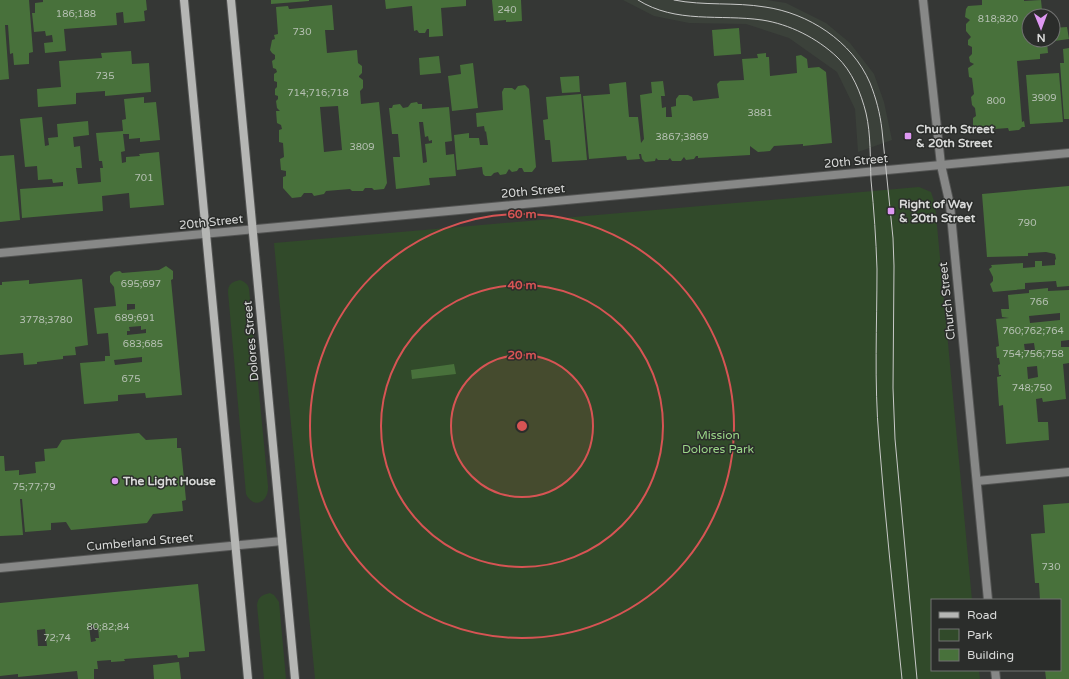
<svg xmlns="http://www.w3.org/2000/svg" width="1069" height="679" font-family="'Varela Round',sans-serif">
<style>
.built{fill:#3b413a}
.green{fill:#314a2a}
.building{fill:#48713b;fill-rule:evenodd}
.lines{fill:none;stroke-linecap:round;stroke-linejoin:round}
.street-casing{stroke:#535453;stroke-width:10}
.secondary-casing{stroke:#535453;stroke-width:10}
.street{stroke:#878887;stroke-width:8}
.secondary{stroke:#b5b6b4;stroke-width:8}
.tram{stroke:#c8c9c8;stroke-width:1}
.ring{fill:none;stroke:#d75454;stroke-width:2}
.poi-dot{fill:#de98f2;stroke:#2b2d2b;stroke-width:1.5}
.labels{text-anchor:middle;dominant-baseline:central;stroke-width:3;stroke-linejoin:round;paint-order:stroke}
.number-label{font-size:10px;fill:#b5c0b2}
.poi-label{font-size:12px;font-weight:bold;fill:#d9dad9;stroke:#2b2d2b;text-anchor:start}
.street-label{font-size:12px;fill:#d9dad9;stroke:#2b2d2b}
.park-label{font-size:12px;fill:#9bd788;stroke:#2b2d2b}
.centre{fill:#d75454;stroke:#2b2d2b;stroke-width:2}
.ring-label{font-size:12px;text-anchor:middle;font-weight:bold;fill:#d75454;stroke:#2b2d2b;stroke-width:3;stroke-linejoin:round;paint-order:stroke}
</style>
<rect width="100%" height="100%" fill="#353735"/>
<polygon class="built" points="623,0 767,0 786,3 826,23 850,43 874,74 884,102 892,140 858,152 855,109 837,72 789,38 746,24 689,23 654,16"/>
<g class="green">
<polygon points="919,187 931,192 935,204 972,600 932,600 932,670 979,670 980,679 315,679 274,243"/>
<path d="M240,280C245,282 248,284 249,289L268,486C269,502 254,510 246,494L228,292C228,284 232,282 240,280Z"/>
<path d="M270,593L274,595L279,602L286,679H264L257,605C258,597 262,595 270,593Z"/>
</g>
<g class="building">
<polygon points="0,0 29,0 33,52 29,53 29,64 14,65 13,53 10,54 8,25 5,25 9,79 0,80"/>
<polygon points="43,0 146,0 147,10 144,11 145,21 124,23 123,12 116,13 117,25 64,29 66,51 45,53 44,43 53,42 52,35 46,36 45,31 34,32 32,13 35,13 35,3 43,2"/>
<polygon points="271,0 309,0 309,1 271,4"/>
<polygon points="385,0 466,0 466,6 441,8 443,36 429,37 429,29 427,29 425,33 419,33 417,30 414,31 412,6 386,9"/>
<polygon points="492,0 521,0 522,21 506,22 506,20 494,21"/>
<polygon points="982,0 1024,0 1024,1 1041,0 1042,10 1034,11 1034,16 1029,16 1029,40 1053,40 1053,28 1067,27 1069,39 1047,42 1048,53 1040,54 1040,59 1017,61 1022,122 1024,121 1025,127 1022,127 1019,130 1009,131 1008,128 995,129 992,133 982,134 981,131 977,131 977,128 973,127 973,118 976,116 975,108 972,105 971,97 974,94 972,78 969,77 968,68 974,64 970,62 969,57 972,54 972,47 968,45 968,40 971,37 966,31 966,24 970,20 965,17 966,9 968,6 982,5"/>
<path d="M332,5L334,30H325L327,53L357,50L358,63L362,66V73L359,76V77L363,80V88L360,91L361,104L379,102L387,183L384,189L374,190L372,188H365L363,191H352L350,189L326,191L324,194L314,196L312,193H304L301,197L292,198L283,188V177L286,176V171L281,170L280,159L284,157L283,143L279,142V130L282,129L281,125L277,123L276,111H280L277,108L276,101L278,99V96L275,95V89L277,87V82L274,81V74L277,72L276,69L273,68L272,61L275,59V55L272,53L270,50L272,40L275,39L274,35L278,34L276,7L288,6L289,9H290ZM338,106L342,150L324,152L320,107Z"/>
<polygon points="739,28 741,54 714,56 712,30"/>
<polygon points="1069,48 1069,119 1064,119 1060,63 1064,63 1063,49"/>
<polygon points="131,51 132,64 149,63 151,92 105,96 105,91 76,93 76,104 38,107 37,89 61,87 59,61 102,58 101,53"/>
<polygon points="766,53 766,57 769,57 770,76 797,73 796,56 801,55 807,59 808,68 819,67 826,72 832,143 803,146 803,144 774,146 770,151 758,152 750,146 750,155 698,158 698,156 696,156 694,159 686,160 684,157 681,161 672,161 670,158 668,160 658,160 656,158 655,161 645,162 642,159 641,154 639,154 640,159 627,160 626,156 589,159 583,96 610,94 609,84 626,82 629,117 638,117 641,143 644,139 640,95 652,93 651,82 663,81 665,96 661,96 662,108 666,107 666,117 672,117 671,107 676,106 676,99 679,95 688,95 692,97 693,101 719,98 717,84 720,81 744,80 742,59 758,58 757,54"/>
<polygon points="439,56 441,73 420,75 419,58"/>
<polygon points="473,63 478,108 452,111 448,76 461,74 460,65"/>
<polygon points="1059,73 1063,122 1030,124 1026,75"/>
<polygon points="579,76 580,92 562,93 560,77"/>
<polygon points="525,85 529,89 536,167 532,172 524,172 522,168 519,168 517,171 512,172 509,169 506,174 500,175 498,172 494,173 491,176 485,176 483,174 482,167 457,170 454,135 469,133 469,138 479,138 480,145 488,145 486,131 485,132 484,126 477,127 476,113 503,110 502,92 504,88 512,88 515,90 518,86"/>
<polygon points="581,94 587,160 552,162 550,140 545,140 543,120 548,119 546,97"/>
<polygon points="144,97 144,103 156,102 160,140 140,142 140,138 129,139 129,134 123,134 125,151 121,152 122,163 126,162 126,157 140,156 139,154 159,152 164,205 130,208 129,193 102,196 103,211 22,218 20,189 63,186 63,182 53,183 52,179 38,180 37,166 25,167 20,119 42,117 45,146 49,145 48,138 58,137 57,124 88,121 89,135 73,137 74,147 80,146 82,168 76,168 78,184 101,182 100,168 103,168 102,161 99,161 96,133 123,131 122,120 126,119 124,99"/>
<path d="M417,102L418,104H422V109L449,107L452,141L445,142L446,155L454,154L456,176L429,178L430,185L396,189L393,157H400L398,134H392L389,108H392L393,105L400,104L403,108L408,107L411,103ZM419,122H423L425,137L428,136L429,141L432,140V143L425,144L427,162L423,163Z"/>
<polygon points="14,155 20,220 0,222 0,156"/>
<polygon points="1069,186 1069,286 1057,287 1056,281 1025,283 1025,289 993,292 990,284 993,281 993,277 989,269 992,267 991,265 1023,263 1023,268 1035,267 1035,261 1042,261 1042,266 1055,265 1055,260 1056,259 1055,254 1046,252 1028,253 1028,256 987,257 982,194"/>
<path d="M166,266L173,271V279L171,280L182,395L146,398L145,393L118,395V401L84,404L80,363L105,361V356H110L108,333L97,334L94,308L116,306L114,287L110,282V276L114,272L120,271L122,273L159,270ZM127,304H135V309L127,310ZM141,326V330L146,329V333L127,335V331H130L129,327ZM142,357V362L115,365L114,360Z"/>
<polygon points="82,279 88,345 75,347 76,355 63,356 63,359 37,362 37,364 24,365 23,353 0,355 0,285 2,285 2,282 29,280 29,284"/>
<path d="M1048,288V291L1069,290V340L1061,341V347H1069V363L1063,364L1066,399L1043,402L1042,398L1036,399L1038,422H1048L1049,440L1006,444L1003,405L999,406L997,377L1001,376V375H999L998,365L1000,364L999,358H997L996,347L999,346L996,319L1009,318L1002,317L1001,309H1009L1008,295L1029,293V290ZM1060,313V320L1030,323L1029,316ZM1034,343L1035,350L1025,351L1024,344ZM1037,366L1038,377L1028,379L1027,367Z"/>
<polygon points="454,364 456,374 412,379 411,370"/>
<polygon points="139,433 146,440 177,438 177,448 181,448 186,500 182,501 183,511 153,514 147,523 71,530 66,522 51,523 51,530 25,532 22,499 20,499 23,535 0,536 0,456 4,456 5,471 19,470 19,475 36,473 35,462 45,461 44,449 57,448 62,440"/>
<polygon points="1069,503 1069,679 1046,679 1045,670 1060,670 1060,600 1040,600 1039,583 1035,583 1031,534 1045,533 1043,505"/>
<path d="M198,584L205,651L189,652V657L178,658L177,655L124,659L125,661L111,662V660L97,661L98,669H94V679H78L77,671L18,677V674L0,676V603ZM94,625V628H98L99,638H95L96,641L91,642L89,626ZM45,629L47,646H38L37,630Z"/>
<polygon points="179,662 181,679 154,679 153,665"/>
</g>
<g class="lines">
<defs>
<g id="street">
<polyline points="923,0 941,165 950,205 988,600"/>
<polyline points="0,253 1069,153"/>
<polyline points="977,481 1069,472"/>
<polyline points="0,568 282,541"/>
<polyline points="995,670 996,679"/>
</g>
<g id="secondary">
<polyline points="184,0 248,679"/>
<polyline points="231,0 295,679"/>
</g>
</defs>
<use href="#street" class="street-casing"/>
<use href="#secondary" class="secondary-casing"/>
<use href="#street" class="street"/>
<use href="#secondary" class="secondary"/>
<g class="tram">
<path d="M638,0C676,24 720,14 762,20C789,24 817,38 837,57C852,71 861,93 866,113C871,135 870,158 871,180C874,210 876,239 877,269C877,325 874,382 879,439C885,519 894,599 902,679"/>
<path d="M674,0C704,6 735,2 765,7C808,13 852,41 870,83C876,98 880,113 882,130L893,238L894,266L893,388L895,439L917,679"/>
</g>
</g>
<circle cx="522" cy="426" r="71" fill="#d75454" fill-opacity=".12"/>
<g class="ring">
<circle cx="522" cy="426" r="71"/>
<circle cx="522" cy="426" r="141"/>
<circle cx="522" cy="426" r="212"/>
</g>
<g class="poi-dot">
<rect x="904" y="132" width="8" height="8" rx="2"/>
<rect x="887" y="207" width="8" height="8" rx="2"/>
<circle cx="115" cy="481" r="4"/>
</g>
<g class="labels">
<g class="number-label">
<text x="507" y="10">240</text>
<text x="76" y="14">186;188</text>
<text x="998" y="19">818;820</text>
<text x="302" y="32">730</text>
<text x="105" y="76">735</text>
<text x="318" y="93">714;716;718</text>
<text x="1044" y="98">3909</text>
<text x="996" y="101">800</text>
<text x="760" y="113">3881</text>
<text x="682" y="137">3867;3869</text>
<text x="362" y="147">3809</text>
<text x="144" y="178">701</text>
<text x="1027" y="223">790</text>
<text x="141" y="284">695;697</text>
<text x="1039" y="302">766</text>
<text x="135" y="318">689;691</text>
<text x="46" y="320">3778;3780</text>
<text x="1033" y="331">760;762;764</text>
<text x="143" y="344">683;685</text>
<text x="1033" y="354">754;756;758</text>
<text x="131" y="379">675</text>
<text x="1032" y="388">748;750</text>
<text x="34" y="487">75;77;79</text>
<text x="1051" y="567">730</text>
<text x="108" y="627">80;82;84</text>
<text x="57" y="638">72;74</text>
</g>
<g class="poi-label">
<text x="916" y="129">Church Street<tspan x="916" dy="14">&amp; 20th Street</tspan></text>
<text x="899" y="204">Right of Way<tspan x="899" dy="14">&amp; 20th Street</tspan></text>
<text x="123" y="481">The Light House</text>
</g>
<g class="street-label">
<text transform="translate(856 161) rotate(-5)">20th Street</text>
<text transform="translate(533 191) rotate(-5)">20th Street</text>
<text transform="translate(211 222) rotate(-6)">20th Street</text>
<text transform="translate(947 301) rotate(-96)">Church Street</text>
<text transform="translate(251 341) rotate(-95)">Dolores Street</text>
<text transform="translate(140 542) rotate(-5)">Cumberland Street</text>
</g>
<g class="park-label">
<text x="718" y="435">Mission<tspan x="718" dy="14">Dolores Park</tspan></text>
</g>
</g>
<circle cx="522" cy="426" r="6" class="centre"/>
<g class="ring-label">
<text x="522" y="218">60 m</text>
<text x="522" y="289">40 m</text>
<text x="522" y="359">20 m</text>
</g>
<rect x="931" y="599" width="130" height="72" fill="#2b2d2b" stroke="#717271"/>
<rect x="939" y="612" width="20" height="6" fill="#b5b6b4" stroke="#717271"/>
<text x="967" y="619" font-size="12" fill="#d9dad9">Road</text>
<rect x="939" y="629" width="20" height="12" fill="#314a2a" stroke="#717271"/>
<text x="967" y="639" font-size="12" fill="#d9dad9">Park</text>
<rect x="939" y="649" width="20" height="12" fill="#48713b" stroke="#717271"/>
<text x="967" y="659" font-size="12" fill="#d9dad9">Building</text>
<g transform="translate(1041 28) rotate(179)"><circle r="19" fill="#2b2d2b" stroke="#717271"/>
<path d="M0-3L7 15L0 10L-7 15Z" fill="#de98f2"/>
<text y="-6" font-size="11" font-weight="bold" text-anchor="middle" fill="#d9dad9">N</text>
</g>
</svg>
